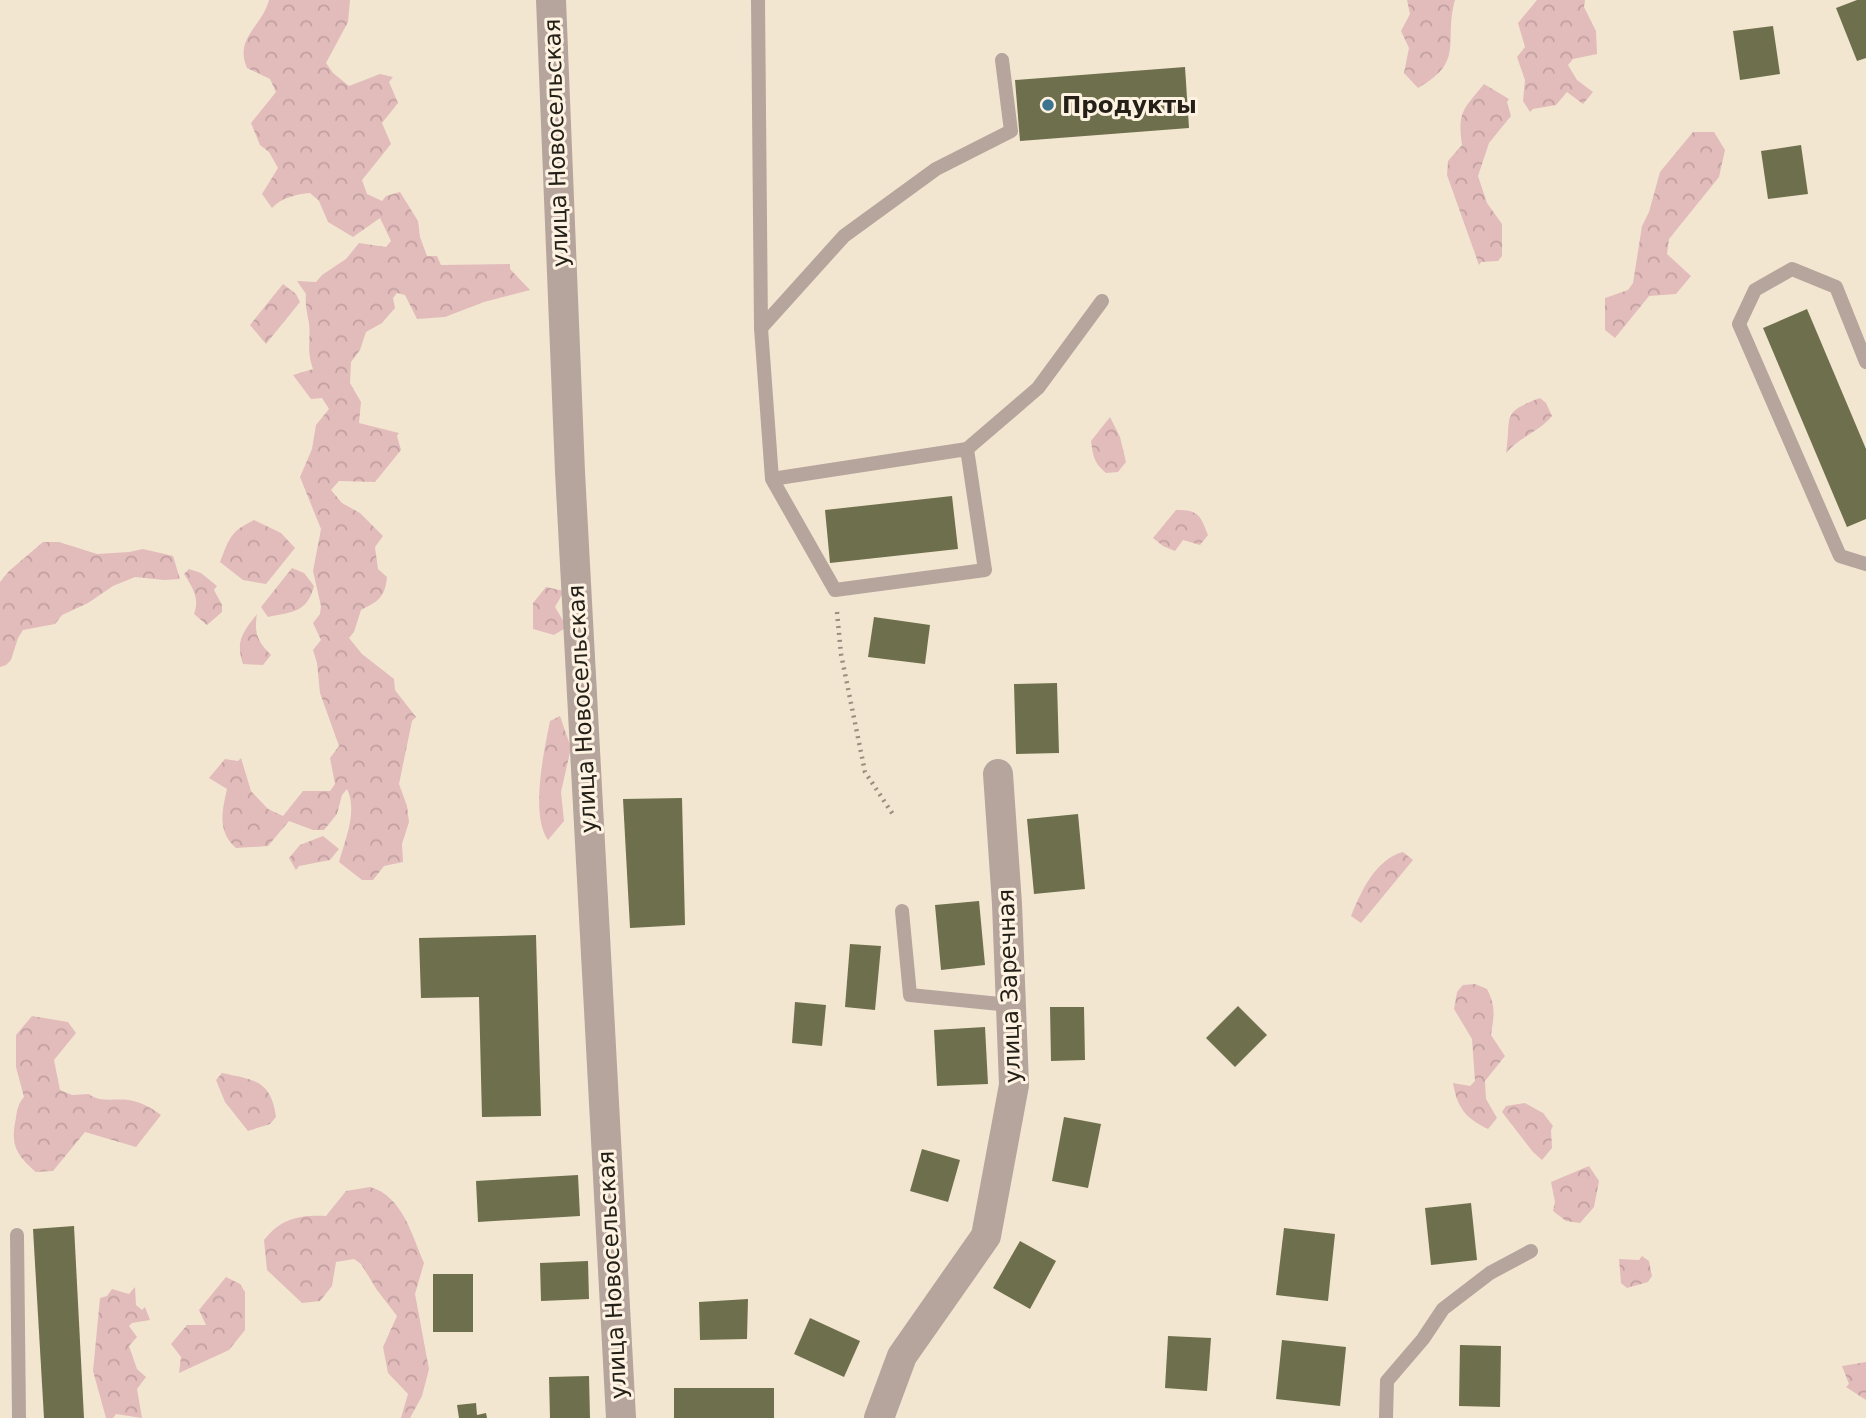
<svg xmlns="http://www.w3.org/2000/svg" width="1866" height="1418" font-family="'DejaVu Sans',sans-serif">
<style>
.forest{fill:url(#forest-crowns)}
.building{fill:#6e6f4c}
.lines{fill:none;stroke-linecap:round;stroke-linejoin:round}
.path{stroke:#978e7f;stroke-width:4.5;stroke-dasharray:2 5;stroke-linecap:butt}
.lane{stroke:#b6a59d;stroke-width:14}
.street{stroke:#b6a59d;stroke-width:30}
.poi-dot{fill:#3c748f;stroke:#fef3e3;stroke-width:2.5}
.labels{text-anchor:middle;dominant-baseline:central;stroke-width:6;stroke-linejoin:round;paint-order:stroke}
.poi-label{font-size:23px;font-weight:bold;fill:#242018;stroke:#fef3e3;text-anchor:start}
.street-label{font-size:23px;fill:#242018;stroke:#fef3e3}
</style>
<defs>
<pattern id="forest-crowns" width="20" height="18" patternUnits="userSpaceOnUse" patternTransform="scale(1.75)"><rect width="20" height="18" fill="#e2bbbb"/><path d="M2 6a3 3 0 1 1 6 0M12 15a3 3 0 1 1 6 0" fill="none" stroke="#c2a0a0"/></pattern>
</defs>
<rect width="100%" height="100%" fill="#f3e6d1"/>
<g class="forest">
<path d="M269,0H350L348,22L326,63L333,73L349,86L380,74L393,77L389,82L398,103L382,123L391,144L362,180L367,194L382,201L386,196L400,192L418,221L420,237L427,256H437L441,265L510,264V269L530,290L484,302L445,317L417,319L405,295L397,293L393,298L395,308L382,323L366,332L360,350L351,362L350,383L361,402L359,423L399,433L397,436L401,450L375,482L339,481L331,490L342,503L360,513L383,536L375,547L378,569L387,577C385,597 379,601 361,610L354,632L349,638L362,654L394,679L395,690L416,717L412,721L399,784L407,806L409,822L402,844L403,862L384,866L373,880H362L339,862C345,840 358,811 347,789L342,795L337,814L324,830H313L289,821L268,846L236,848C217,832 222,811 227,789L209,778L225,759L238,761L241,758L251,791L268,809L283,816L303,791H330L335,784L330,758L339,746L320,693L317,663L313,650L321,640L313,623L320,614L321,606L313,571L321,529L300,477L312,449L316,425L329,409L322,398L311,399L293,375L313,369C306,348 311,341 309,323C307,312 305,305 306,294L297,281L316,282L322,275L346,259L359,243L386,247L391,241L380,218L353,237L328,222L319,201L310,193C297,194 281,198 272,208L262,194L278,168L269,152L260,145L251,123L276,92L270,79L247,68C234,38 262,27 269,0Z"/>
<path d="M1407,0H1455C1443,42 1466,61 1418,88L1404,73L1409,48L1401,31L1410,14Z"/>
<polygon points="1537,0 1585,0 1584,7 1596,31 1597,54 1573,59 1568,65 1577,80 1593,92 1583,104 1567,92 1556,105 1533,109 1530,112 1523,101 1525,80 1517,57 1525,47 1518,23"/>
<path d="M1484,84L1509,99L1507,102L1511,116L1489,143L1478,176L1487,203L1502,224V256L1498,261L1481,262L1479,265L1447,175L1448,161L1462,145C1457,111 1464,109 1484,84Z"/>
<polygon points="1693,132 1714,132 1725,150 1719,177 1669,239 1667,254 1691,276 1676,294 1649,296 1615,338 1605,330 1605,298 1628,290 1633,283 1642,226 1649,212 1660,172"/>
<polygon points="283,284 296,294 300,302 266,344 250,325"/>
<path d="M1540,398L1546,403L1552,416C1539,432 1519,437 1506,453C1512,415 1500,413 1540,398Z"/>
<path d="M1110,417L1120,437L1126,462L1118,472L1106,473C1094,463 1093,456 1091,441Z"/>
<path d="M1176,510C1199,510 1200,515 1208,535L1200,545L1183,540L1175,551L1163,546L1153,538Z"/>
<path d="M254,520L281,533L295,548L266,584L243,580L220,562C230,537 230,532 254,520Z"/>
<polygon points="43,542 59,542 97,554 129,552 143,549 173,556 180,579 164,580 135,577 113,586 88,603 62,615 55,624 23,630 18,638 11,660 6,665 0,667 0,582 9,571"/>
<path d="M292,568L304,573L314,586C307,613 292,612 268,617L261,607Z"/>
<path d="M189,569L201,573L217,586L214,590L222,605V612L207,625L194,614C200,599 193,588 184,574Z"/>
<polygon points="546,587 564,591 555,607 567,627 554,635 533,629 533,603"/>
<path d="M257,614C254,633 257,641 271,655L263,665L243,664C235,641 243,632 257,614Z"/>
<path d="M560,716L571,748L561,792L564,821L548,840C530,815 544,751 550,721Z"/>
<polygon points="323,836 339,849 330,860 299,866 296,870 289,858 300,845"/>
<path d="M1403,852L1413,860L1361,923L1351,916C1361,891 1376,859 1403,852Z"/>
<path d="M1475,984L1487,989C1496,1007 1494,1015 1491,1035L1505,1056L1485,1081L1486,1099L1497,1118L1488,1129C1465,1118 1457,1107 1453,1083L1470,1086L1475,1081L1472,1039L1454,1009L1457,992L1463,985Z"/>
<path d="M32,1016L68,1022L76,1033L54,1060L60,1090L72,1095L89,1094C100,1103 115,1098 129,1100C141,1102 152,1108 161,1115L136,1147L85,1132L53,1171L36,1172C16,1155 10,1144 16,1118C17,1110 18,1104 24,1097L16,1067V1035Z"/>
<path d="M222,1073C254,1080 271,1080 276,1117L270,1124L248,1131L225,1102L216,1080Z"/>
<polygon points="1525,1103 1543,1113 1553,1126 1551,1130 1552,1148 1542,1160 1533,1152 1502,1112 1506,1106"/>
<polygon points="1589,1166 1599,1181 1594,1207 1580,1223 1566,1221 1553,1211 1555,1202 1551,1182"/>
<path d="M370,1187C403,1196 412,1236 424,1263L415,1294L429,1369L422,1396L410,1418H401L408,1394L388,1373L383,1347L397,1316L377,1290L361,1264L354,1259L336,1262L332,1286L320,1301L302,1303L267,1270L264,1240C282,1218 299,1215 326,1216L346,1191Z"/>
<polygon points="1642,1256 1649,1261 1652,1276 1648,1282 1627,1288 1621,1283 1619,1259 1639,1260"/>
<polygon points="226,1277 240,1284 245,1292 245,1330 229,1350 179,1373 181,1357 171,1344 187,1325 206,1325 199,1310"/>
<polygon points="135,1287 136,1305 142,1310 145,1307 150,1320 132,1323 129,1326 137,1337 129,1346 137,1369 146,1377 137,1389 142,1418 116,1414 113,1418 106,1418 93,1371 100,1298 107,1296 112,1289 129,1294"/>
<polygon points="1866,1362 1866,1400 1846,1387 1849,1384 1842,1366"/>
</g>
<g class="building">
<polygon points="1857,0 1866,0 1866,58 1857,61 1836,8"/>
<polygon points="1773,26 1780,74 1740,80 1733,31"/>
<polygon points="1185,67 1189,128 1020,141 1015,80"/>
<polygon points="1801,145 1808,194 1768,199 1761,151"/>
<polygon points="1807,309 1866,449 1866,519 1847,527 1763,328"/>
<polygon points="952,496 958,549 830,563 825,510"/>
<polygon points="874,617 930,625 925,664 868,657"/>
<polygon points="1057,683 1059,753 1016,754 1014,684"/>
<polygon points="682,798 685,925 630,928 623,799"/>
<polygon points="1078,814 1085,889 1034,894 1027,819"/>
<polygon points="979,901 985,965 941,970 935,905"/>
<polygon points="536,935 541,1116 482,1117 479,997 421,998 419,938"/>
<polygon points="850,944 881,946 875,1010 845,1007"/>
<polygon points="795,1002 826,1005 822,1046 792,1043"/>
<polygon points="1238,1006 1267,1035 1235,1067 1206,1038"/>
<polygon points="1050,1007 1084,1007 1085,1060 1051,1061"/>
<polygon points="985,1027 988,1084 937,1086 934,1030"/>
<polygon points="1064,1117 1101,1124 1088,1188 1052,1181"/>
<polygon points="922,1149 960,1160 948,1202 910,1191"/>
<polygon points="578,1175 580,1216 478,1222 476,1181"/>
<polygon points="1471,1203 1477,1260 1431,1265 1425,1208"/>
<polygon points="74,1226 84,1418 44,1418 33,1229"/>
<polygon points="1284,1228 1335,1234 1328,1301 1276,1295"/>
<polygon points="1020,1241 1056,1261 1030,1309 993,1288"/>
<polygon points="588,1261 589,1299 541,1301 540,1263"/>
<rect x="433" y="1274" width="40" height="58"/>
<polygon points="748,1299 747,1339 700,1340 699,1302"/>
<polygon points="810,1318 860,1341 844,1377 794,1354"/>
<polygon points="1168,1336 1211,1338 1207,1391 1165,1388"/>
<polygon points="1282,1340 1346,1347 1340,1406 1276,1399"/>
<polygon points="1460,1345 1501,1346 1500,1407 1459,1406"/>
<polygon points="589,1376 590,1418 550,1418 549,1377"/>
<rect x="674" y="1388" width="100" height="30"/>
<polygon points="476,1403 477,1415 486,1413 487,1418 459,1418 457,1405"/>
</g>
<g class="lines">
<polyline class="path" points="837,612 841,654 865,772 894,816"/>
<g class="lane">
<polyline points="758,0 761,328 772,479 835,590 985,570 967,449 772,479"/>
<polyline points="761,328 844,236 936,169 1011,131 1002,60"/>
<polyline points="1866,362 1836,287 1792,269 1755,290 1739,324 1840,556 1866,564"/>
<polyline points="967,449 1038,388 1102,301"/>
<polyline points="902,911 910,995 1010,1005"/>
<polyline points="17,1235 19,1418"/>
<polyline points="1386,1418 1387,1381 1423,1339 1443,1309 1490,1273 1531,1251"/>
</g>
<g class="street">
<polyline points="551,0 570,472 621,1418"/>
<polyline points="879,1418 902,1356 986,1236 1014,1085 1007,904 998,774"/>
</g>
</g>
<circle class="poi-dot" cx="1048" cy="105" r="7"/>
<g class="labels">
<g class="poi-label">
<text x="1062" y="105">Продукты</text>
</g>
<g class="street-label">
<text transform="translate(556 143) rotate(-92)">улица Новосельская</text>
<text transform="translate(582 709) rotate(-93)">улица Новосельская</text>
<text transform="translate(1009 986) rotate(-92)">улица Заречная</text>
<text transform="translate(612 1275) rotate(-93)">улица Новосельская</text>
</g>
</g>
</svg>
